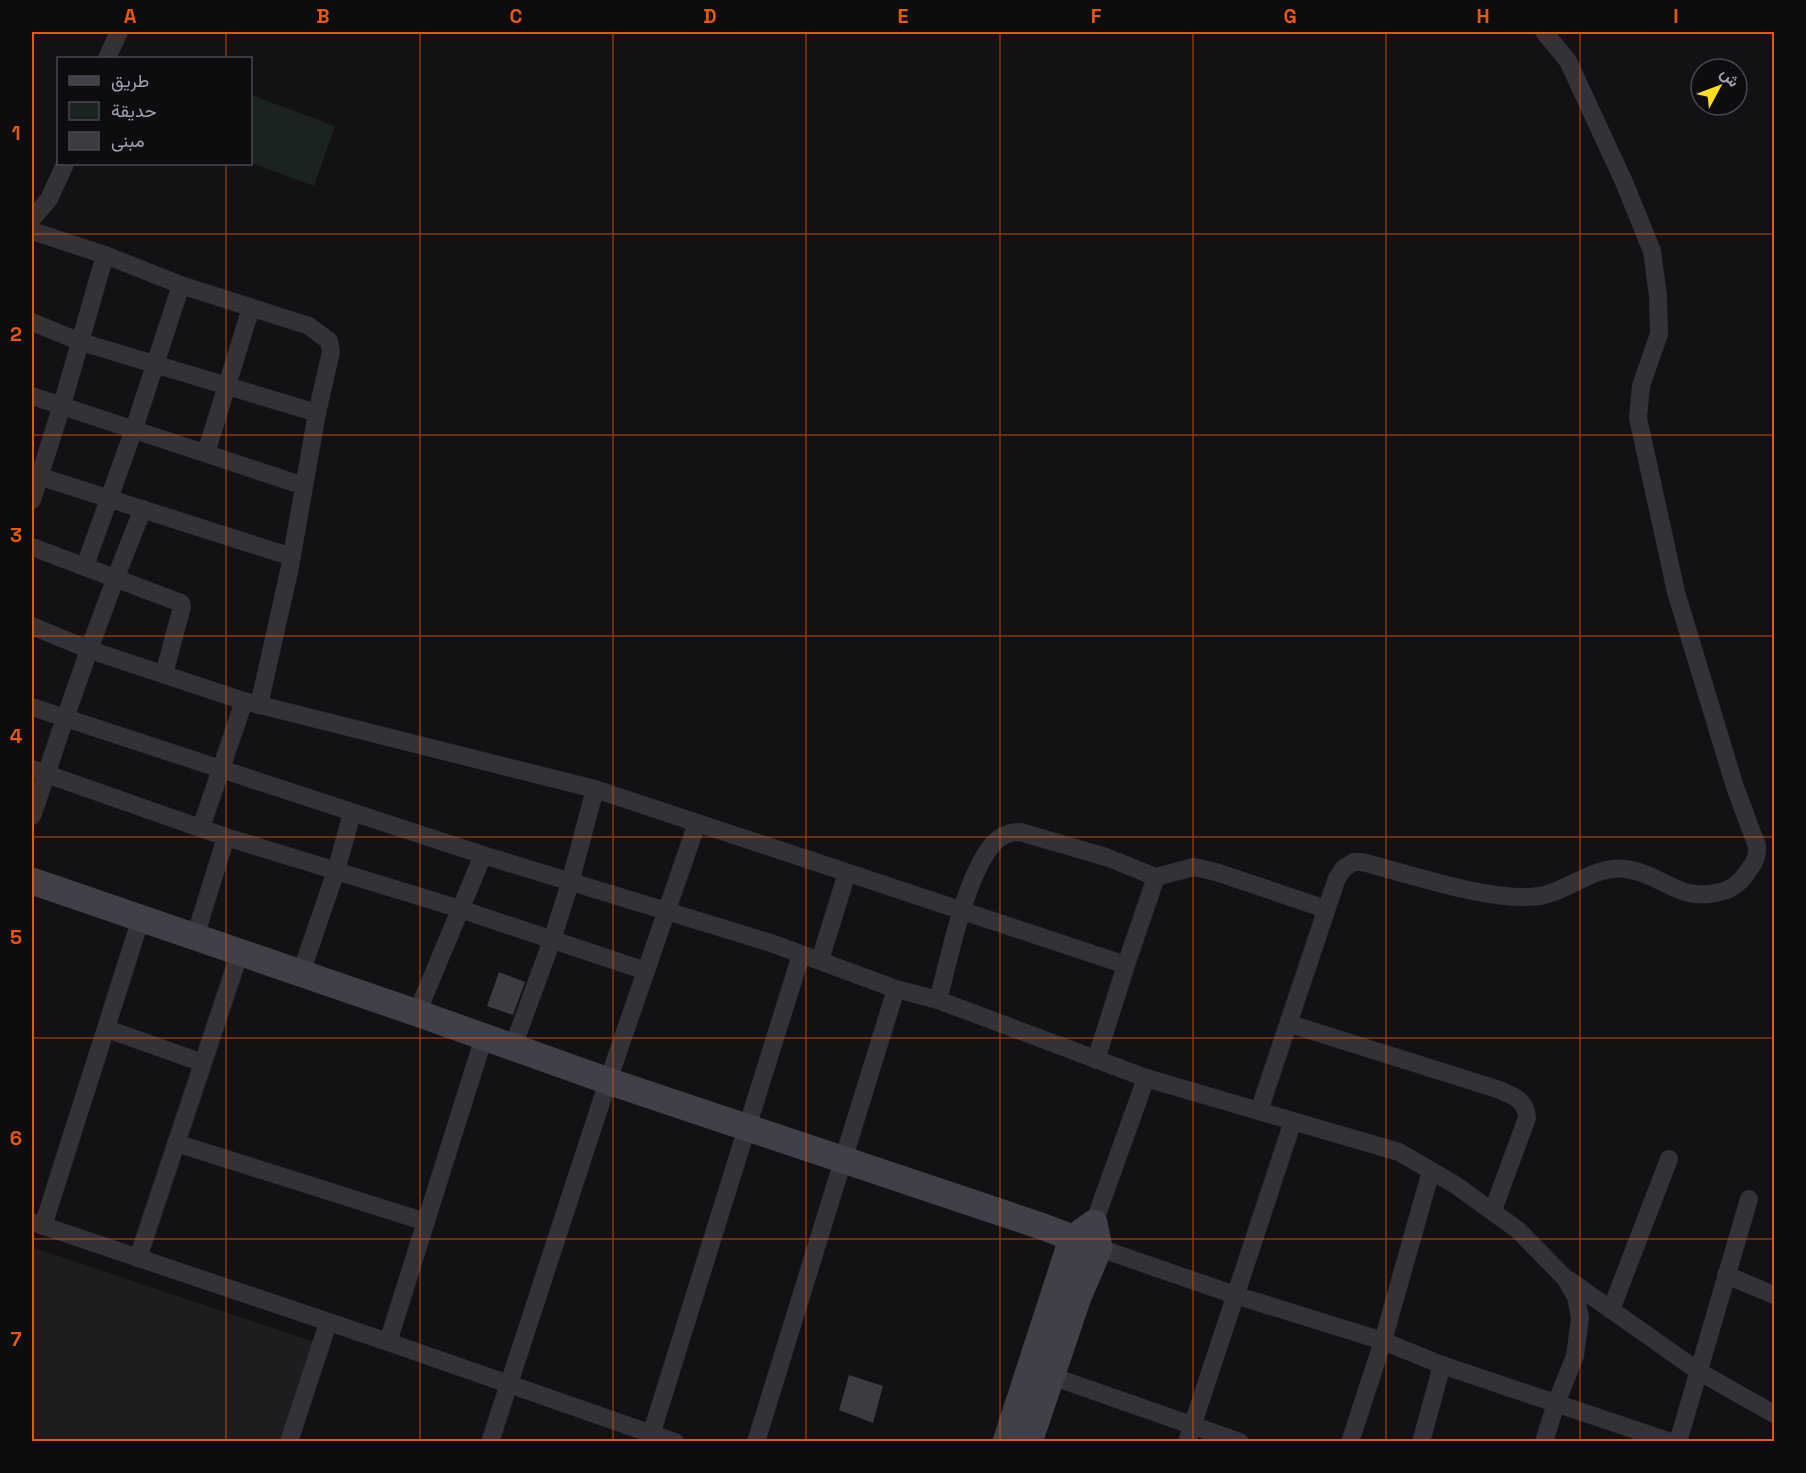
<svg xmlns="http://www.w3.org/2000/svg" width="1806" height="1473" font-family="'Space Grotesk',Vazirmatn,sans-serif">
<style>
.built{fill:#1d1d20}
.green{fill:#1b231e}
.building{fill:#3b3b41}
.lines{fill:none;stroke-linecap:round;stroke-linejoin:round}
.street{stroke:#323238;stroke-width:18}
.secondary{stroke:#404048;stroke-width:27}
.grid{fill:none;stroke:#e8590c;stroke-width:1.5;stroke-opacity:0.55}
.neatline{fill:none;stroke:#e8590c;stroke-width:2}
.grid-label{font-size:20px;text-anchor:middle;font-weight:bold;fill:#e8590c}
</style>
<rect width="100%" height="100%" fill="#121113"/>
<polygon class="built" points="32,1247 320,1344 287,1441 32,1442"/>
<polygon class="green" points="251,95 335,126 314,186 251,163"/>
<g class="building">
<polygon points="499,972 525,982 513,1015 487,1006"/>
<polygon points="849,1375 883,1386 873,1423 839,1410"/>
</g>
<g class="lines">
<g class="street">
<polyline points="107,58 119,32"/>
<polyline points="32,219 49,199 65,164"/>
<polyline points="32,231 105,255 181,285 309,326 329,341 331,352 317,413 290,567 259,705"/>
<polyline points="32,322 81,342 317,413"/>
<polyline points="32,396 304,486"/>
<polyline points="206,453 251,308"/>
<polyline points="32,474 292,557"/>
<polyline points="32,500 62,405 105,255"/>
<polyline points="32,547 181,603 182,607 164,674"/>
<polyline points="85,566 134,429 181,285"/>
<polyline points="32,626 90,650 244,701 595,789 1126,965 1096,1060"/>
<polyline points="32,707 483,855 771,943 896,989 938,1000 1146,1078 1399,1152 1454,1184 1518,1230 1565,1278 1576,1297 1580,1318 1575,1356 1556,1403 1544,1442"/>
<polyline points="32,769 226,837 460,909 646,971"/>
<path d="M32,816C44,783 54,749 66,716C90,646 115,577 143,509"/>
<polyline points="201,828 244,701"/>
<polyline points="1156,877 1194,867 1216,872 1326,909"/>
<polyline points="195,937 226,837"/>
<polyline points="820,960 847,873"/>
<polyline points="301,973 336,871 352,813"/>
<path d="M938,1000C950,957 966,868 998,839C1005,834 1012,832 1020,832L1106,857L1156,877L1126,965"/>
<polyline points="417,1013 483,855"/>
<path d="M1290,1024L1497,1089C1513,1096 1526,1099 1527,1118L1493,1210"/>
<polyline points="107,1029 203,1063"/>
<polyline points="513,1047 552,940 570,883 595,789"/>
<path d="M1259,1111L1337,878L1344,868L1354,862H1362C1410,874 1492,903 1540,896C1569,891 1594,865 1626,869C1663,874 1678,903 1720,892C1730,890 1740,883 1746,874C1753,864 1758,859 1757,846L1735,787L1676,592L1638,418L1641,386L1659,334L1658,296L1652,251L1624,182L1568,61L1544,32"/>
<polyline points="176,1143 426,1222"/>
<polyline points="32,1222 388,1342 675,1442"/>
<polyline points="1094,1223 1146,1078"/>
<polyline points="43,1226 141,918"/>
<polyline points="1099,1248 1235,1295 1383,1341 1442,1365 1671,1442"/>
<polyline points="138,1258 240,952"/>
<polyline points="1726,1275 1774,1295"/>
<polyline points="1569,1280 1698,1371 1774,1414"/>
<polyline points="1611,1310 1669,1159"/>
<polyline points="388,1342 484,1037"/>
<polyline points="1051,1376 1240,1442"/>
<polyline points="651,1435 801,955"/>
<polyline points="289,1442 328,1323"/>
<polyline points="490,1442 608,1081 697,823"/>
<polyline points="756,1442 896,989"/>
<polyline points="1187,1442 1293,1121"/>
<polyline points="1350,1442 1383,1341 1431,1171"/>
<polyline points="1421,1442 1442,1365"/>
<polyline points="1678,1442 1749,1199"/>
</g>
<g class="secondary">
<polyline points="32,881 417,1013 608,1081 1041,1226 1099,1248"/>
<polyline points="1006,1442 1072,1239 1094,1223 1099,1248 1078,1297 1029,1442"/>
</g>
</g>
<path class="grid" d="M226,32V58M420,32V1442M613,32V1442M806,32V1442M1000,32V1442M1193,32V1442M1386,32V1442M1580,32V1442M226,164V1442M32,234H1774M32,435H1774M32,636H1774M32,837H1774M32,1038H1774M32,1239H1774"/>
<rect width="1806" height="1473" fill="none" stroke="#0d0c0e" stroke-width="66"/>
<rect x="57" y="57" width="195" height="108" fill="#0d0c0e" stroke="#484851" stroke-width="1.5"/>
<rect x="69" y="76" width="30" height="9" fill="#404048" stroke="#484851" stroke-width="1.5"/>
<text x="111" y="87" font-size="18" fill="#a1a3b5">طريق</text>
<rect x="69" y="102" width="30" height="18" fill="#1b231e" stroke="#484851" stroke-width="1.5"/>
<text x="111" y="117" font-size="18" fill="#a1a3b5">حديقة</text>
<rect x="69" y="132" width="30" height="18" fill="#3b3b41" stroke="#484851" stroke-width="1.5"/>
<text x="111" y="147" font-size="18" fill="#a1a3b5">مبنى</text>
<g transform="translate(1719 87) rotate(49)"><circle r="28" fill="#0d0c0e" stroke="#484851" stroke-width="1.5"/>
<path d="M0-4.5L10 22L0 15L-10 22Z" fill="#ffe01d"/>
<text y="-9" font-size="16" font-weight="bold" text-anchor="middle" fill="#a1a3b5">ش</text>
</g>
<rect x="33" y="33" width="1740" height="1407" class="neatline"/>
<g class="grid-label">
<text x="130" y="23">A</text>
<text x="323" y="23">B</text>
<text x="516" y="23">C</text>
<text x="710" y="23">D</text>
<text x="903" y="23">E</text>
<text x="1096" y="23">F</text>
<text x="1290" y="23">G</text>
<text x="1483" y="23">H</text>
<text x="1676" y="23">I</text>
<text x="16" y="140">1</text>
<text x="16" y="341">2</text>
<text x="16" y="542">3</text>
<text x="16" y="743">4</text>
<text x="16" y="944">5</text>
<text x="16" y="1145">6</text>
<text x="16" y="1346">7</text>
</g>
</svg>
